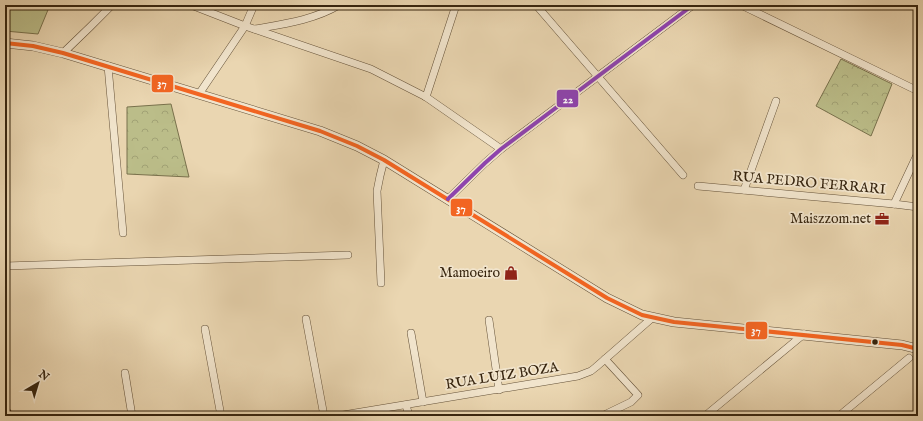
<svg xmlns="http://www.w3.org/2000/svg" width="923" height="421" font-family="'IM FELL English',serif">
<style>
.grass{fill:#bbbd89;stroke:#79714c}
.forest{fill:url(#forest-crowns);stroke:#79714c}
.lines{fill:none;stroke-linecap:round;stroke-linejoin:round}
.minor-casing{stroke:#645138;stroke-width:8}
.tertiary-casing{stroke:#645138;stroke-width:10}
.primary-casing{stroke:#37250f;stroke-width:14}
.minor{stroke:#f1e4cc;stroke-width:7}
.tertiary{stroke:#f1e4cc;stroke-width:9}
.primary{stroke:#e5bb78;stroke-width:12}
.bus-1-casing{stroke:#f1e4cc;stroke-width:7}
.bus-2-casing{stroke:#f1e4cc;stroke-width:7}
.bus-1{stroke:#f26522;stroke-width:4}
.bus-2{stroke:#8e44ad;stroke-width:4}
.bus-dot{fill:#37250f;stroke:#f1e4cc;stroke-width:1.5}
.labels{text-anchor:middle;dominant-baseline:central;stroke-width:3.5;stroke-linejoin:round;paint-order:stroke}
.street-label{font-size:14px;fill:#37250f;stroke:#f1e4cc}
.poi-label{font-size:14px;fill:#37250f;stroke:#f1e4cc;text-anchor:end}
.line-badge{stroke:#f1e4cc;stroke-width:1.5}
.badge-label{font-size:11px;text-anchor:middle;font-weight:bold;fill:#fff}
</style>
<defs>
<pattern id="forest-crowns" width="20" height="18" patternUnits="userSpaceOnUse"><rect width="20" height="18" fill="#bbbd89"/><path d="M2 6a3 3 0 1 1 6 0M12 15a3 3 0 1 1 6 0" fill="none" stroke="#a1a275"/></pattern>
</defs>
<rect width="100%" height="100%" fill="#ead6b1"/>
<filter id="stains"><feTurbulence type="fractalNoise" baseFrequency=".005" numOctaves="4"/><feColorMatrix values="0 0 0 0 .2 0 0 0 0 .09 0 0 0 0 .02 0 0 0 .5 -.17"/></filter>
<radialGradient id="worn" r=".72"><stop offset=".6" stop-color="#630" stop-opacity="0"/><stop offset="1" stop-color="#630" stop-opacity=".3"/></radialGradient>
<polygon class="grass" points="5,5 50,5 38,34 5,31"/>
<g class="forest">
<polygon points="841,59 892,84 871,136 816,106"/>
<polygon points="171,104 189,177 127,174 127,107"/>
</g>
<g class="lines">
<defs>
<g id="minor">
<polyline points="191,5 245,26 371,69 426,97 501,149"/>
<polyline points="536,5 683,175"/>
<polyline points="741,5 918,91"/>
<path d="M255,29C283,24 314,20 339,5"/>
<polyline points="63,53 90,27 112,5"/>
<polyline points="108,66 123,233"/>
<polyline points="199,94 245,26 254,5"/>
<polyline points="426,97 456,5"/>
<polyline points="698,186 894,204 918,207"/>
<polyline points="744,190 776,101"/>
<polyline points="448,199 485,163 501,149 693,5"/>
<polyline points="894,204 918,153"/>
<polyline points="5,266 348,255"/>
<polyline points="381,283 377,191 380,176 384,160"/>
<polyline points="306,319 324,416"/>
<polyline points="489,320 499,390"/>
<polyline points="205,329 221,416"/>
<polyline points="411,333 423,402"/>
<polyline points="125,373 132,416"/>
<polyline points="406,405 409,416"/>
<polyline points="337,416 578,376 591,371 596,367 652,318"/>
<polyline points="602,416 631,402 638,395 605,359"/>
<polyline points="705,416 804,334"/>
<polyline points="839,416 909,358"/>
</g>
<polyline id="tertiary" points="5,43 33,46 63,53 320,131 357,146 384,160 607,298 642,315 674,322 902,345 918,349"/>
<polyline id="primary" points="5,414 6,416"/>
</defs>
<use href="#minor" class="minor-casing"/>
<use href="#tertiary" class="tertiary-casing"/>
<use href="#primary" class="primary-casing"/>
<use href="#minor" class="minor"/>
<use href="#tertiary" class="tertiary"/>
<use href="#primary" class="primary"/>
<defs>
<polyline id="bus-1" points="5,43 33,46 63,53 320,131 357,146 384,160 607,298 642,315 674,322 902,345 918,349"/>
<polyline id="bus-2" points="448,199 485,163 501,149 693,5"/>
</defs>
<use href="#bus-1" class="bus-1-casing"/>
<use href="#bus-2" class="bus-2-casing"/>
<use href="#bus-1" class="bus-1"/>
<use href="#bus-2" class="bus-2"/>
</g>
<defs>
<symbol id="office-bare" viewBox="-9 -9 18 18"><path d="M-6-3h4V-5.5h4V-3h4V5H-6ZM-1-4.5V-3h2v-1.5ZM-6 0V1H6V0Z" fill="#8f2418" stroke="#f1e4cc" stroke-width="2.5" paint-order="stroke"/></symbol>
<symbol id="shop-bare" viewBox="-9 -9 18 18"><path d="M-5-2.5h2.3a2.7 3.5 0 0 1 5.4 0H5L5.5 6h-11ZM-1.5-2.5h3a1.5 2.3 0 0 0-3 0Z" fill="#8f2418" stroke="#f1e4cc" stroke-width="2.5" paint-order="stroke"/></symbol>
</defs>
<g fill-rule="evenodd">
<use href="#office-bare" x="872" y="209" width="20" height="20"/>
<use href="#shop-bare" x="501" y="263" width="20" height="20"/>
</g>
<circle class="bus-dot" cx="875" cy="342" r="3.5"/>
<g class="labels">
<g class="street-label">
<text transform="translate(809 183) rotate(5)">RUA PEDRO FERRARI</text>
<text transform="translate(502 376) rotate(-9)">RUA LUIZ BOZA</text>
</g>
<g class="poi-label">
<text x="871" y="219">Maiszzom.net</text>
<text x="500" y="273">Mamoeiro</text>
</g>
</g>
<g class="line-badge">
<rect x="151" y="74" width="23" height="19" rx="4" fill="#f26522"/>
<rect x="556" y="89" width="23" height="19" rx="4" fill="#8e44ad"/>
<rect x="450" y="198" width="23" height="19" rx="4" fill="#f26522"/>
<rect x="745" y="321" width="23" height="19" rx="4" fill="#f26522"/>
</g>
<g class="badge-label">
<text x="162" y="87">37</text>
<text x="568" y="103">22</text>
<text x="461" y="212">37</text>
<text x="756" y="334">37</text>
</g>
<rect width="923" height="421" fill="none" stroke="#ead6b1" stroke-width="20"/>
<rect x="6" y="6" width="911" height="409" fill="none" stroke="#37250f" stroke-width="2"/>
<rect x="10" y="10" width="903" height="401" fill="none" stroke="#37250f"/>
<g transform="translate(38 383) rotate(38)" stroke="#f1e4cc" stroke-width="3" paint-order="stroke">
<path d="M0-3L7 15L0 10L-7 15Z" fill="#37250f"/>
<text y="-6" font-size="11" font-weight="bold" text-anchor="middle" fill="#37250f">N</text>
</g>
<rect width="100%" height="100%" filter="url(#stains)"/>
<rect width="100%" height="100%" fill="url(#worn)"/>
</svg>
